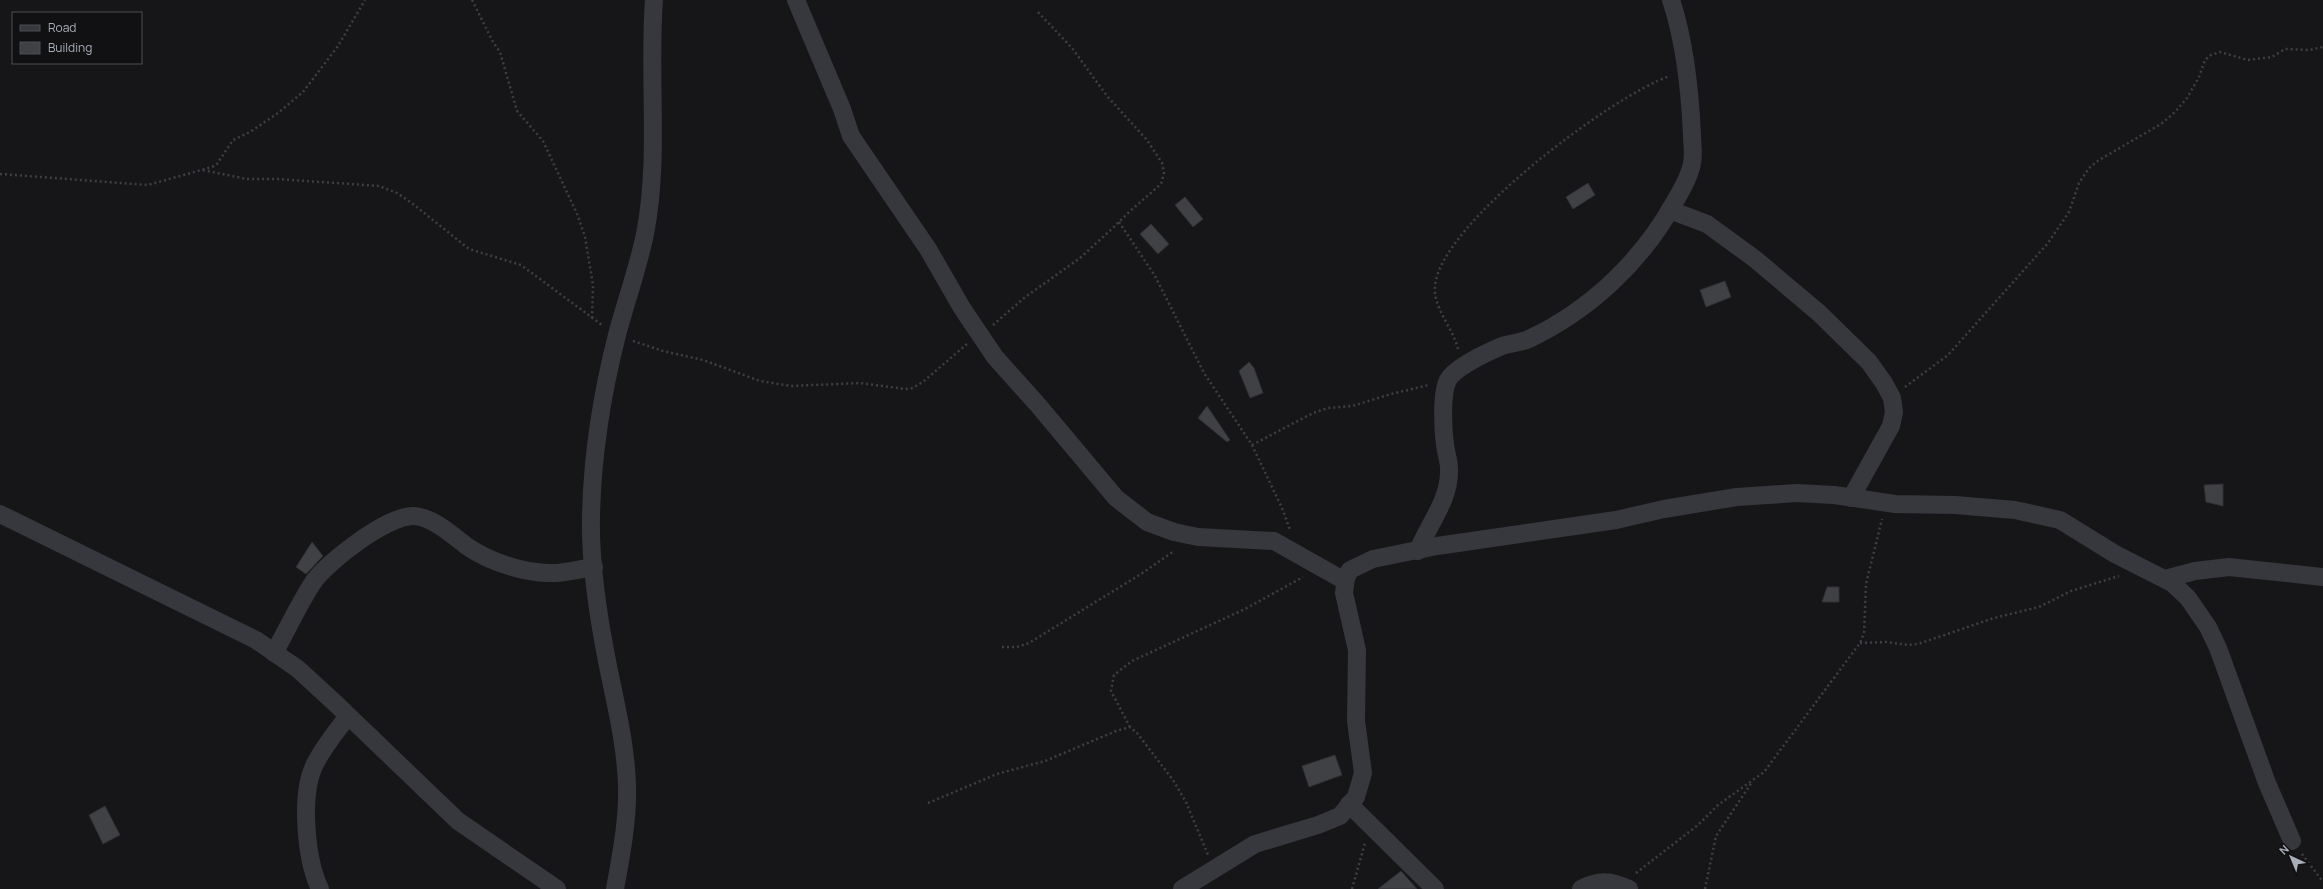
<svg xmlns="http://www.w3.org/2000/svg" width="2323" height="889" font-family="Manrope,sans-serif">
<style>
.building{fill:#404145;stroke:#303034}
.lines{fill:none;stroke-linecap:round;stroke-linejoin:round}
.path{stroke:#3d3f44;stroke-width:2.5;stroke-dasharray:2 3;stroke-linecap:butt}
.street{stroke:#37383d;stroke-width:18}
</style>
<rect width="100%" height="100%" fill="#161618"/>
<g class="building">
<polygon points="1588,183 1595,195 1573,209 1566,197"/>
<polygon points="1185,197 1203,219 1193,227 1175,205"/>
<polygon points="1151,224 1169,244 1158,254 1140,234"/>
<polygon points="1725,281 1731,297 1706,307 1700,290"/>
<polygon points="1249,362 1254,368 1263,393 1250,398 1239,371"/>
<polygon points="1207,406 1230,440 1227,442 1198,418"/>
<polygon points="2223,484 2223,506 2206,502 2204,485"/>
<polygon points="312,542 323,556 306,574 296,567"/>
<polygon points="1827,587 1839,587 1839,602 1822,602"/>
<polygon points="1335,755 1342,775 1309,787 1302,766"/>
<polygon points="105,806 120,835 103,844 89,815"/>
<polygon points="1401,871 1417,889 1378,889"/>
</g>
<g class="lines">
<g class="path">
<polyline points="472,0 493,42 500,52 517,111 543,141 578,216 585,237 593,285 592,318"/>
<polyline points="203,170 247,179 277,179 379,186 397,193 413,204 469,249 521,265 602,325"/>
<polyline points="0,174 148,185 212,167 217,164 233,140 250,132 278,113 303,92 338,46 365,0"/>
<polyline points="1119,222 1155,276 1204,373 1252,445 1282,508 1290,530"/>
<polyline points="993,325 1024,298 1080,258 1114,227 1129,212 1161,184 1164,173 1162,163 1147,140 1107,96 1072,48 1036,10"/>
<polyline points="633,341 663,351 703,360 760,381 791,386 860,383 905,389 913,388 924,381 967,344"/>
<path d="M1458,349C1453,328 1433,308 1435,286C1440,224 1613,95 1670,76"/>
<polyline points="1905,387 1948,355 2048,243 2069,212 2079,183 2089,168 2099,160 2161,124 2174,113 2187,98 2199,77 2205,60 2211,55 2220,52 2248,60 2272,57 2285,49 2309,50 2323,47"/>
<polyline points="1252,445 1313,413 1328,408 1352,406 1391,394 1429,385"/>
<polyline points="1860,643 1887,642 1908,645 1918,644 1994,618 2039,607 2071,591 2119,576"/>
<polyline points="1002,647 1017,647 1029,643 1141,574 1174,551"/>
<polyline points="1130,727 1111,691 1114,675 1132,661 1245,609 1303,577"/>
<polyline points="928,803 997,774 1045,761 1116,731 1130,727 1137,733 1173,780 1186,802 1208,855"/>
<polyline points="2302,854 2323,882"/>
<polyline points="1636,873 1698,825 1718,805 1764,772 1860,643 1864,633 1866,584 1882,519"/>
<polyline points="1352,889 1365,843"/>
<polyline points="1705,889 1716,836 1752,782"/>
</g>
<g class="street">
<polyline points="796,0 842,109 851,136 928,249 962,308 995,357 1038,405 1116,498 1147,522 1174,532 1198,537 1274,541 1345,581"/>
<polyline points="1670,210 1707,224 1755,259 1819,313 1869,362 1884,383 1892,398 1894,412 1891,426 1851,498"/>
<polyline points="0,514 256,640 298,669 335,703 458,821 557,889"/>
<path d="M1418,551C1428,525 1449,501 1449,472C1450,463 1446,454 1445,445C1443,430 1441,394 1448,380C1455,367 1488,352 1502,346C1511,343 1520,343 1529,339C1590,310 1641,262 1674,203C1681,191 1690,176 1692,163C1694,154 1692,144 1692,135C1690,91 1685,42 1671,0"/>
<polyline points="2165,579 2195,571 2229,567 2323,577"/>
<path d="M274,653C287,630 298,606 312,584C325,563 388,515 414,516C433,517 453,536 468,547C490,562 522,572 548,573C563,574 579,569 594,567"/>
<polyline points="1349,804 1435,889"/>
<path d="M320,889C306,860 300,796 314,766C323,747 336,732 348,716"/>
<path d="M615,889C621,856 628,820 627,786C626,744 615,702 607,661C598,615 590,565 591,518C592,457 602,394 617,335C626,301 638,268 645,234C660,157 648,78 654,0"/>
<polyline points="1182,889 1255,844 1318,825 1340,816 1356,797 1363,773 1356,721 1357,650 1344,593 1346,578 1350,570 1373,559 1437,546 1616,520 1664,509 1737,497 1797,493 1834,495 1895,504 1955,505 2015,510 2060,520 2115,554 2172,583 2188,598 2208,627 2218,648 2267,783 2292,841"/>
<path d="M1581,889C1600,879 1611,881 1629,889"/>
</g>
</g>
<rect x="12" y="12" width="130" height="52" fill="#111113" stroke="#4d4f55"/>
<rect x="20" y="25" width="20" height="6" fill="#37383d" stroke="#4d4f55"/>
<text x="48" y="32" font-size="12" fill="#a8adb8">Road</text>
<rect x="20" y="42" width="20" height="12" fill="#404145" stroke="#4d4f55"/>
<text x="48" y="52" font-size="12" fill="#a8adb8">Building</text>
<g transform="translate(2291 857) rotate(316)" stroke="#111113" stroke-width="3" paint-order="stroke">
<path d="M0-3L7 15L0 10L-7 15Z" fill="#a8adb8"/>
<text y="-6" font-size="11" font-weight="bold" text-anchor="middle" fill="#a8adb8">N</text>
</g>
</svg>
